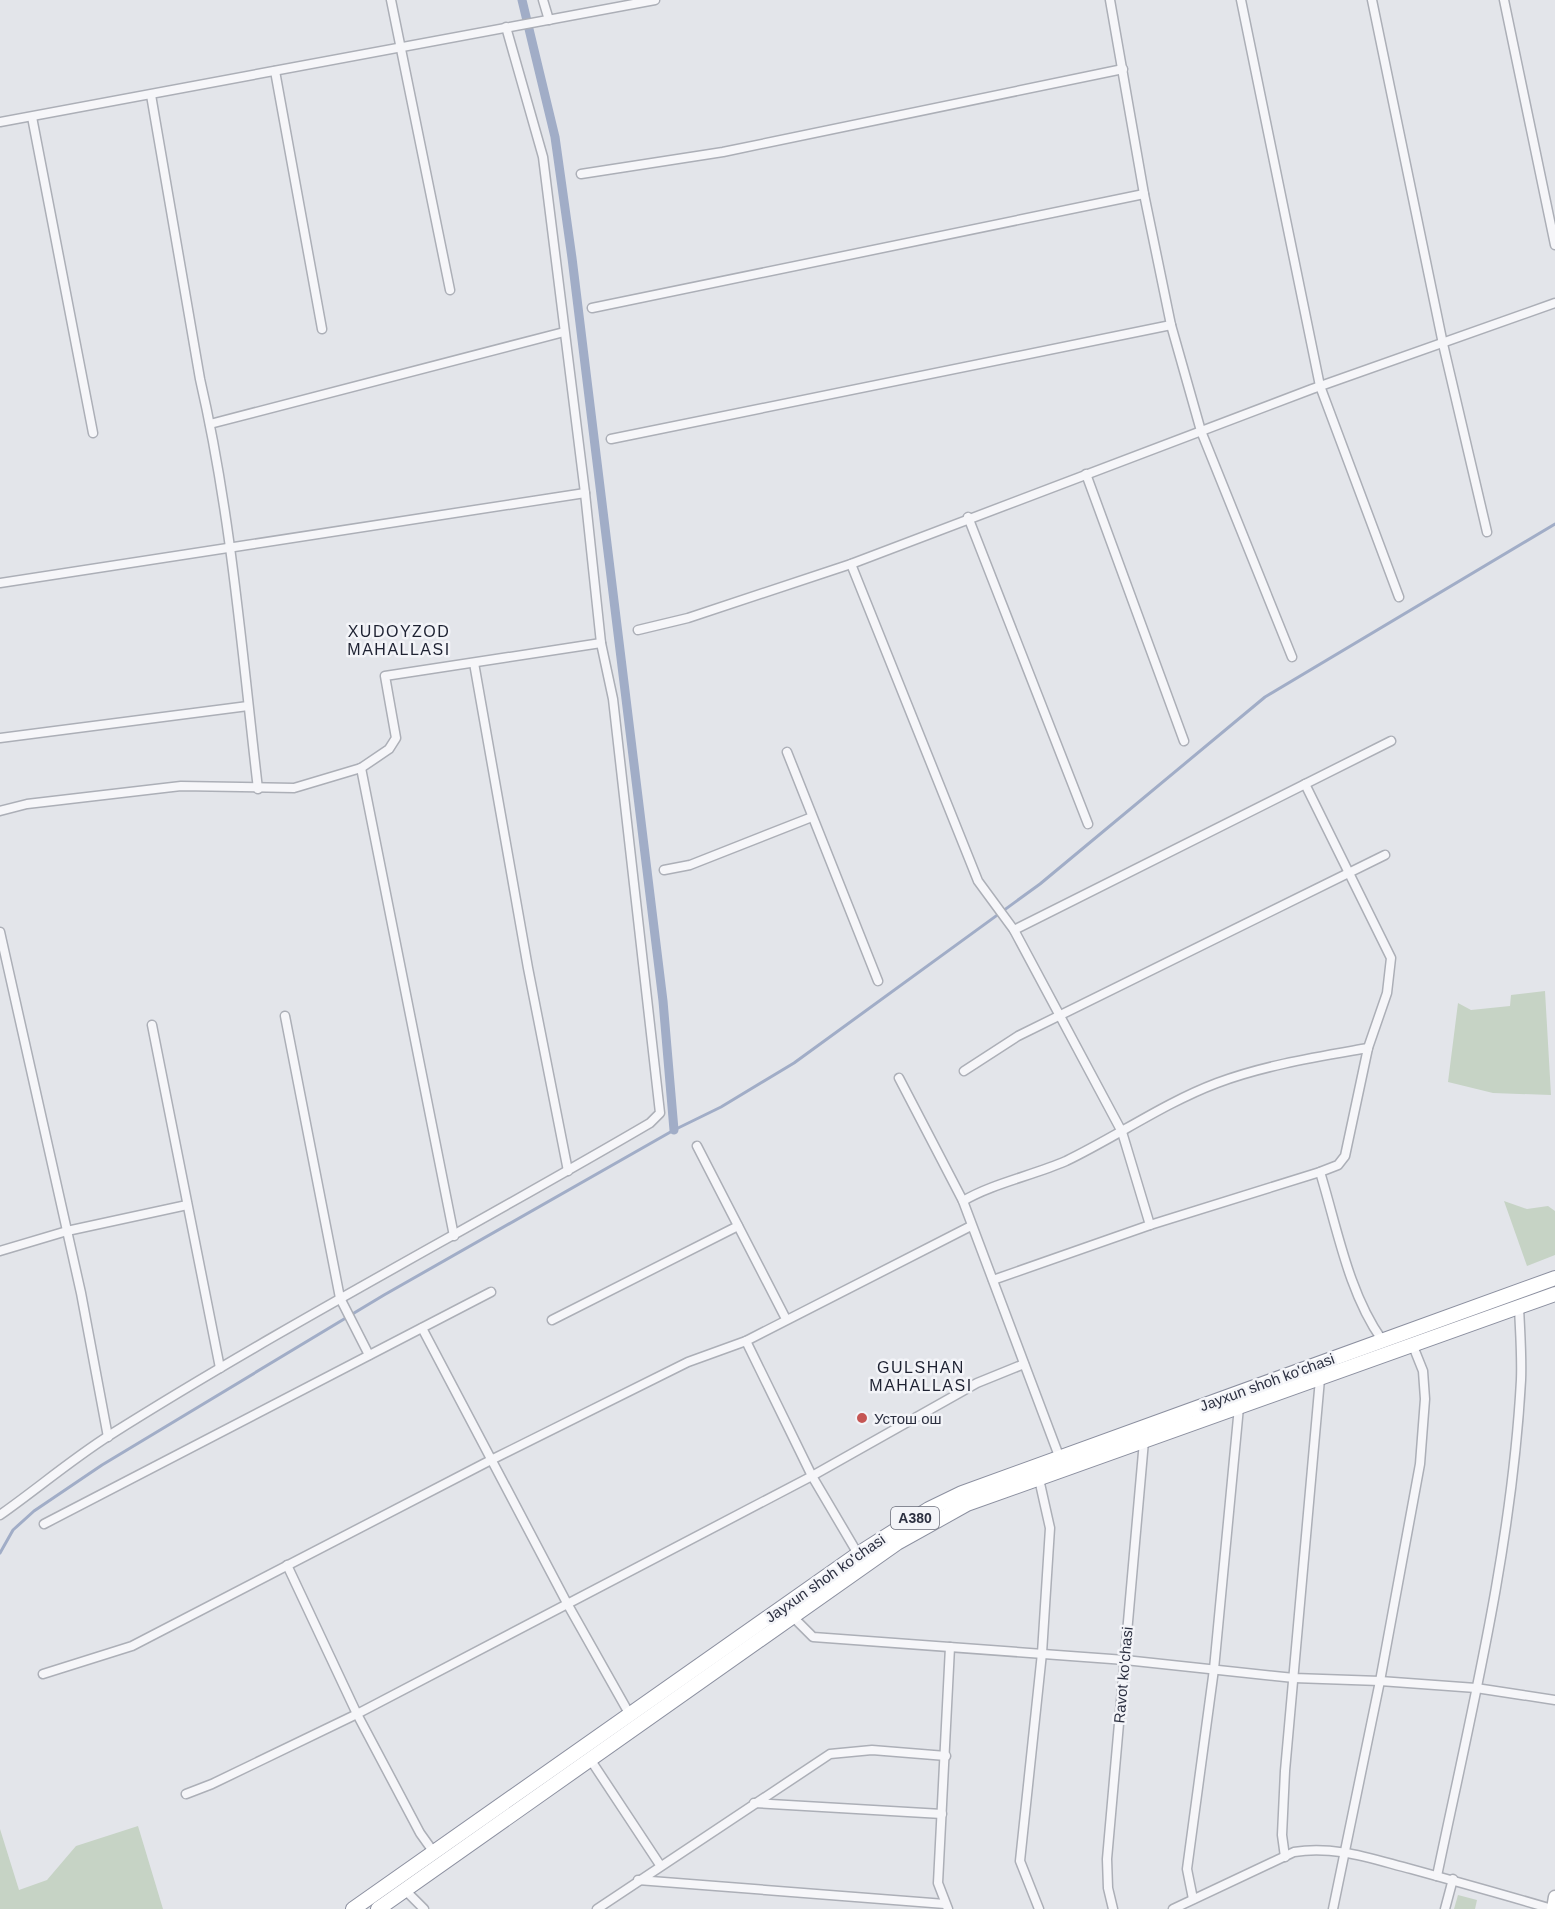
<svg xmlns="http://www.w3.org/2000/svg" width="1555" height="1909" font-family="Helvetica,sans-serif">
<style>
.green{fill:#c6d3c5}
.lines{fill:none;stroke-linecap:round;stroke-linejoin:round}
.stream{stroke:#a1adc7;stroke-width:3}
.canal{stroke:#a1adc7;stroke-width:9}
.minor-casing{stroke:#acafb7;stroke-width:11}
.secondary-casing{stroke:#acafb7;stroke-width:15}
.trunk-casing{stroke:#8c90a0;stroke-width:16}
.minor{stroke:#f6f6f9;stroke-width:8}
.secondary{stroke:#fff;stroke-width:12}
.trunk{stroke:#fff;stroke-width:14}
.poi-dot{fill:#c55553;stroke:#f3f4f8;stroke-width:2}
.labels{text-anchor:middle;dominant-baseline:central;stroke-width:5;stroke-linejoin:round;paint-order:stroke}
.shield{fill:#f3f4f8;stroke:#686b78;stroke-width:1.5}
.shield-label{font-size:14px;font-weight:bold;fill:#2c3041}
.street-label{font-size:15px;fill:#2c3041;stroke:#f3f4f8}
.poi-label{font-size:15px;fill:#2c3041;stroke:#f3f4f8;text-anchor:start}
.neighbourhood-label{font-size:16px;letter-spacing:1.5px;fill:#1e2232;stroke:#f3f4f8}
</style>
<rect width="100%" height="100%" fill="#e3e5ea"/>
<g class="green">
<polygon points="1545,991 1551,1095 1493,1093 1448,1082 1458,1003 1471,1010 1510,1006 1511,995"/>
<polygon points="1504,1201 1527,1209 1548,1206 1555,1211 1555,1255 1527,1266"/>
<polygon points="138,1826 163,1909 0,1909 0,1829 19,1890 47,1880 76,1846"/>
<polygon points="1458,1895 1477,1900 1475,1909 1454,1909"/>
</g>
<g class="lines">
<polyline class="stream" points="0,1553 13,1530 34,1511 102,1465 384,1295 674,1130 721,1107 794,1063 1040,884 1265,697 1555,524"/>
<polyline class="canal" points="522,0 555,137 572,258 663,1001 674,1130"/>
<defs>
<g id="minor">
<polyline points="391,0 450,290"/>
<polyline points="543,0 549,20"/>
<polyline points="1110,0 1144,194 1171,325 1201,431 1292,657"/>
<polyline points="1241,0 1320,386 1399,597"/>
<polyline points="1372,0 1443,344 1487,532"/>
<polyline points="1504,0 1555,245"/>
<polyline points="275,71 322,329"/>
<path d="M151,95L200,379C231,513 242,652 258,789"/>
<polyline points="32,117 93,433"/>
<polyline points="0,122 655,0"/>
<polyline points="581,174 723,152 1123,69"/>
<polyline points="592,308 1144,194"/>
<polyline points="210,424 564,332"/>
<polyline points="611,439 1171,325"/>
<polyline points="1086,474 1184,741"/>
<polyline points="968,517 1088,824"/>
<polyline points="851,564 978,881 1014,930 1122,1132 1150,1225"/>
<polyline points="0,583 585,493"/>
<polyline points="638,630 688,618 851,564 1312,389 1555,303"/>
<polyline points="474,663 528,968 568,1171"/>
<polyline points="0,738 248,706"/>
<polyline points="787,752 878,981"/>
<polyline points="361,768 454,1236"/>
<polyline points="0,811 27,804 181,786 294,788 361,768 389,749 396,738 385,676 601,643"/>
<polyline points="664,870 690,865 812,817"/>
<polyline points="1014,930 1391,741"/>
<polyline points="0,932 81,1293 108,1437"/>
<polyline points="285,1016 340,1298 369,1355"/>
<polyline points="152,1025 220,1368"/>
<polyline points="964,1071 1018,1036 1385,855"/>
<polyline points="899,1078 963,1201 1059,1456"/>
<polyline points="697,1146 786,1319"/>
<path d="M1320,1172C1337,1227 1348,1292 1382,1340"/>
<path d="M963,1201C991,1184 1034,1175 1066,1161C1116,1137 1164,1103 1217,1083C1265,1065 1317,1057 1368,1048"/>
<polyline points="0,1251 67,1231 187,1205"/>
<polyline points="993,1280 1150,1225 1320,1172 1338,1165 1345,1156 1368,1048 1387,993 1391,958 1305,784"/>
<polyline points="552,1320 738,1226"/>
<polyline points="422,1328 568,1605 630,1715"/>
<polyline points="746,1341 812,1476 858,1554"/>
<polyline points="1039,1479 1050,1528 1042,1653 1020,1861 1039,1909"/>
<path d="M0,1515C37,1489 72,1459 110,1435C286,1324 471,1228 650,1123L660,1113L613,699L601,643L585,493L543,157L506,27"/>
<polyline points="44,1524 491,1292"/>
<polyline points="287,1565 357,1714 420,1833 435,1854"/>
<polyline points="793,1617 813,1637 1125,1660 1294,1678 1380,1681 1476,1688 1555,1700"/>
<polyline points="43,1674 132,1646 491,1460 688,1362 746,1341 971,1226"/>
<polyline points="590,1759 660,1865"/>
<polyline points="186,1794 212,1784 357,1714 812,1476 977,1383 1024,1364"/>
<polyline points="754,1803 942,1814"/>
<polyline points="1285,1857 1282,1835 1285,1771 1320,1379"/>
<path d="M1437,1876C1471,1713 1512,1547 1521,1380C1522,1356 1520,1331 1519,1307"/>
<polyline points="638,1880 945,1904"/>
<polyline points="405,1890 424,1909"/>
<polyline points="1193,1899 1187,1869 1214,1669 1239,1407"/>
<polyline points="597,1909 830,1754 872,1750 946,1756"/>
<polyline points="948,1909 938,1883 950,1647"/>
<polyline points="1113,1909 1108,1888 1107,1859 1144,1441"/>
<path d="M1173,1909L1294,1852C1334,1845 1372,1859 1411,1869C1458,1882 1505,1895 1552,1909"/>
<polyline points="1333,1909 1380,1681 1420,1464 1425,1399 1423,1371 1413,1346"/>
<polyline points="1445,1909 1453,1879"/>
</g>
<polyline id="secondary" points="1553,1909 1555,1897"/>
<g id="trunk">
<polyline points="353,1909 858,1554 929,1509 962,1493 1555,1278"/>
<polyline points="378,1909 897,1543 967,1504 1555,1294"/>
</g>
</defs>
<use href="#minor" class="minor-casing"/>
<use href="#secondary" class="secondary-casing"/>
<use href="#trunk" class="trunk-casing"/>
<use href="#minor" class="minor"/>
<use href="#secondary" class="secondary"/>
<use href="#trunk" class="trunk"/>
</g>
<circle class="poi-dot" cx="862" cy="1418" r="6"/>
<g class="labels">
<rect class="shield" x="891" y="1507" width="48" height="22" rx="4.5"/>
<g class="shield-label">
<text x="915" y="1518">A380</text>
</g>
<g class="street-label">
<text transform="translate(1267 1382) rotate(-20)">Jayxun shoh ko'chasi</text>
<text transform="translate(825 1578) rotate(-35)">Jayxun shoh ko'chasi</text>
<text transform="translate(1123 1675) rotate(-85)">Ravot ko'chasi</text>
</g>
<g class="poi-label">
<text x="874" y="1418">Устош ош</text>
</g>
<g class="neighbourhood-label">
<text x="399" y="631">XUDOYZOD<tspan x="399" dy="18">MAHALLASI</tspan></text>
<text x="921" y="1367">GULSHAN<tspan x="921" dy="18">MAHALLASI</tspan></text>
</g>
</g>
</svg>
